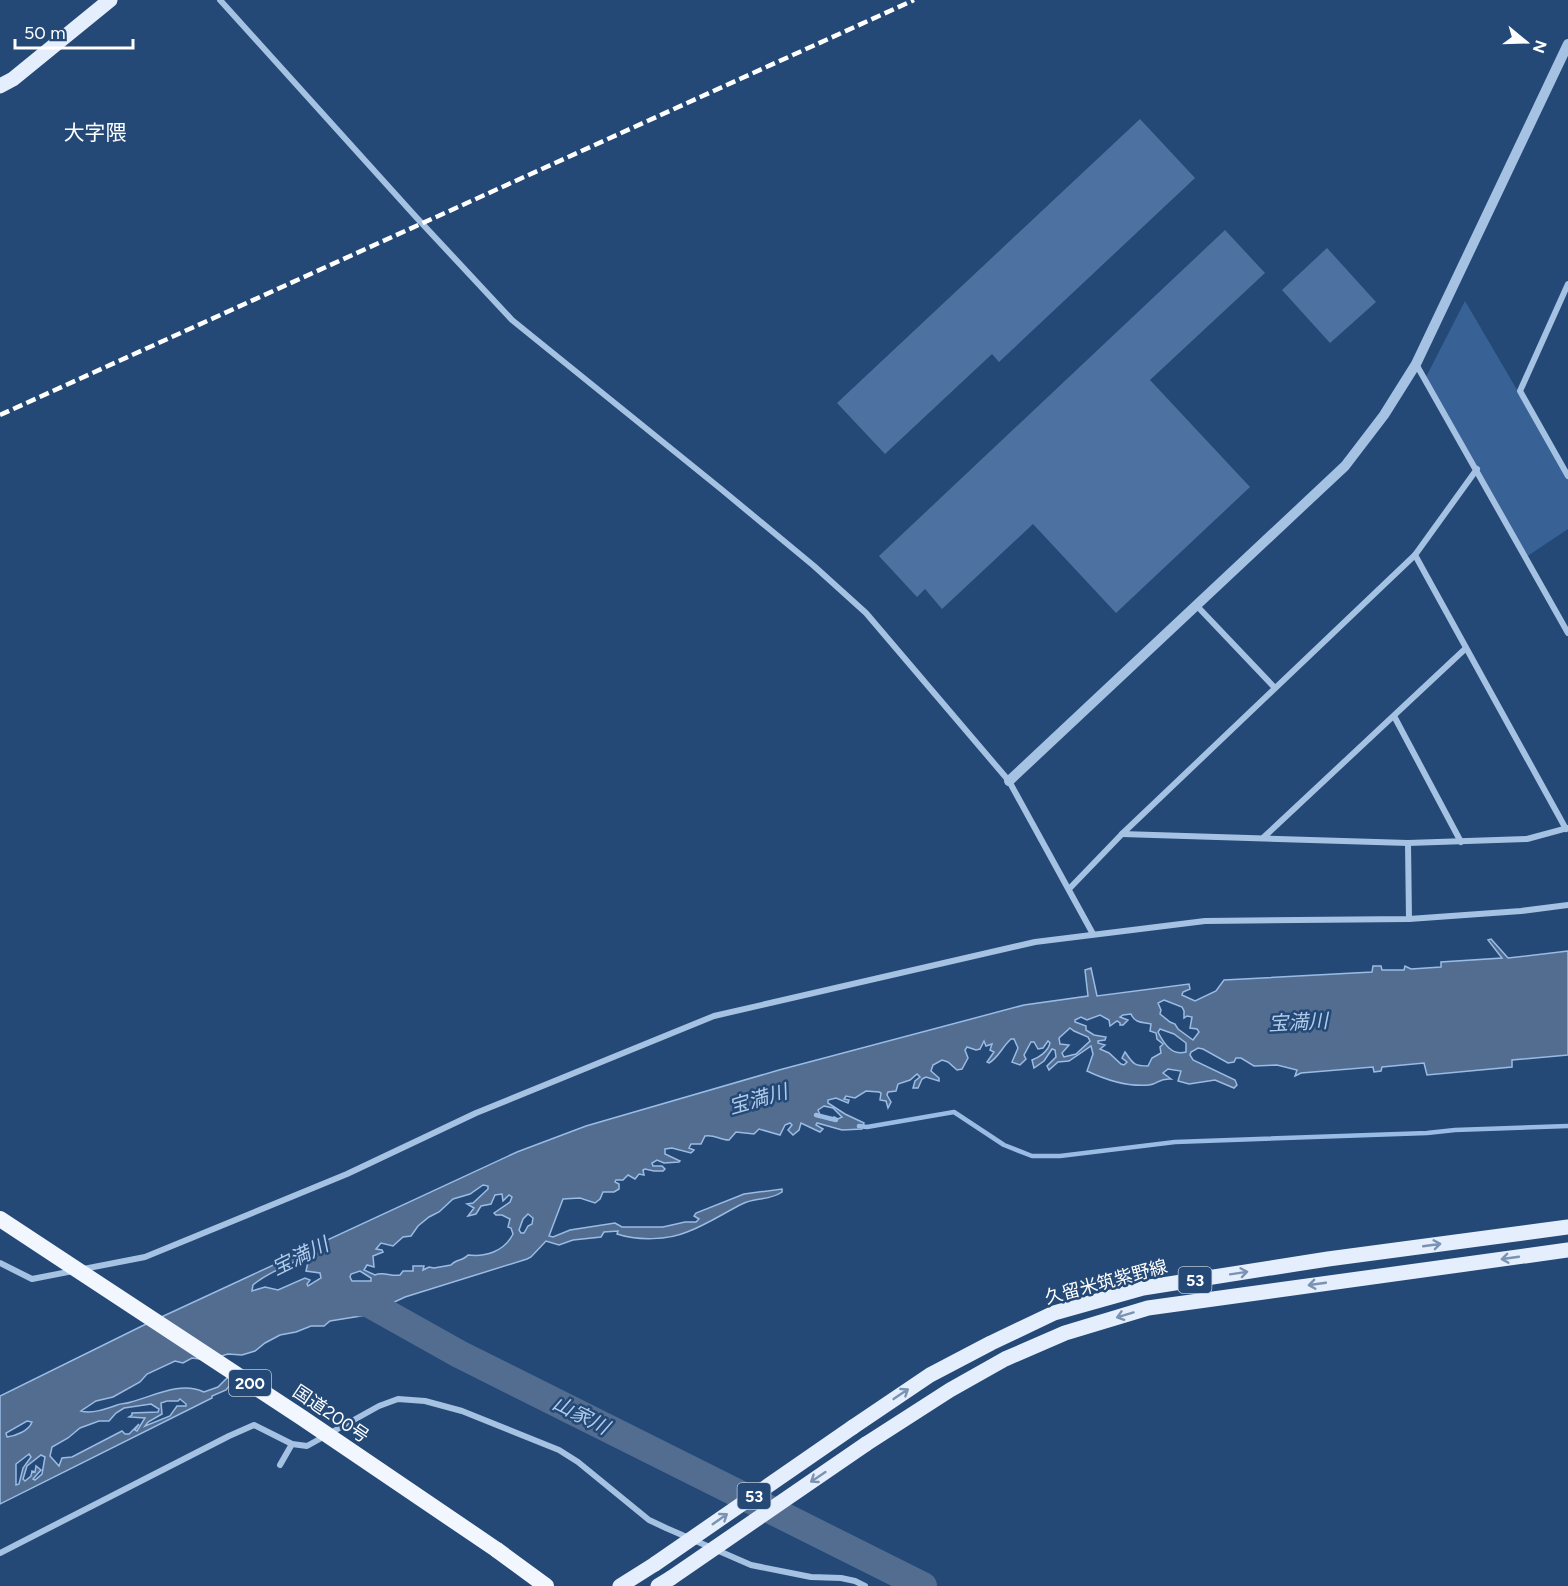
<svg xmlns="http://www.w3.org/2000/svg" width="1568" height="1586" font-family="Figtree,'Noto Sans JP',sans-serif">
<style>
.green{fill:#386295}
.water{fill:#536d90;stroke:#9abce4;stroke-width:1.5;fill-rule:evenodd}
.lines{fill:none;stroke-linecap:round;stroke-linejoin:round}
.stream{stroke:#9abce4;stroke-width:4.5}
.river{stroke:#536d90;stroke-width:28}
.building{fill:#4d72a1}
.minor{stroke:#a6c2e3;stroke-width:6}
.tertiary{stroke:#a6c2e3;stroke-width:10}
.primary{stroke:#e5eefc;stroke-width:15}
.trunk{stroke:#f2f6fe;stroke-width:16}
.rail{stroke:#fff;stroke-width:4.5;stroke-dasharray:10 4.5;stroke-linecap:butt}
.primary-bridge{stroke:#e5eefc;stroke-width:15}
.trunk-bridge{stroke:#f2f6fe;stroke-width:16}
.oneway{stroke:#7b93b3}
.labels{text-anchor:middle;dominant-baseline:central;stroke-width:5;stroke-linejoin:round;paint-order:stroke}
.shield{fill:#244977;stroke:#bdc8d6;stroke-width:1.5}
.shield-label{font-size:16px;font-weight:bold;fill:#fff}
.street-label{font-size:18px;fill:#fff;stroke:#244977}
.water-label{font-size:20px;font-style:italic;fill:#b1cbeb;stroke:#244977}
.quarter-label{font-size:21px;fill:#fff;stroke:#244977}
</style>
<rect width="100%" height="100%" fill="#244977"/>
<polygon class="green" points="1465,301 1568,477 1568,529 1526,557 1425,379"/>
<path class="water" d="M1491,939L1508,958L1568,951V1055L1512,1060V1067L1427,1075L1424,1063L1382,1067L1381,1071L1374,1072L1373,1067L1301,1073L1295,1076L1297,1070L1277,1065L1254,1066L1241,1058H1236L1234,1062L1228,1063L1203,1049L1198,1048L1191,1052L1190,1055L1193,1060L1235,1080L1237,1085L1234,1088L1215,1080L1189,1084L1178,1081L1181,1071L1168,1069L1163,1073L1171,1079C1158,1078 1159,1084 1149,1085C1128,1087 1106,1080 1087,1071L1093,1054L1091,1046L1069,1061L1058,1062L1049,1070L1047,1066L1056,1057L1055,1050L1052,1049L1044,1061L1034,1068L1032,1060C1038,1058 1048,1052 1050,1043L1048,1041L1043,1048L1038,1049L1034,1042H1031L1024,1055L1026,1059L1020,1065L1012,1062L1018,1048L1014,1039H1011C1002,1047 999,1057 989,1063L987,1062L994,1052L990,1050L992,1044L986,1046L984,1041L980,1049L976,1050L967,1047L965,1050L968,1058L962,1069L957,1070L948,1062L942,1060L933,1065L931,1071L939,1078V1081L926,1077L922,1079L918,1088H913L915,1081L920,1077L917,1074L910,1080L898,1084L896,1091L888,1092L887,1095L891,1102L888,1108L886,1101L880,1100L881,1093L879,1092L866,1091L855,1098L846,1096L844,1099L849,1100L848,1103L836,1098L828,1100V1103L845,1114L864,1123L862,1129L842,1130L817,1123L816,1125L823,1129L820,1132L801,1123L799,1130L793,1135L788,1130L792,1125L790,1123L785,1125L780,1135L759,1129L754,1134L736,1132L729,1140C720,1140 714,1134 705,1136L701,1144H691L689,1148L694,1150L691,1153L672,1148L665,1149V1154L680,1161L679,1162L664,1163L657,1160L652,1163L653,1166H662L665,1169L663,1171H654L645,1169L643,1170L644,1175L639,1174L635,1179L628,1175L623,1180H616L615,1182L619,1184V1189L614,1192H603L600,1199L595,1203L580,1198L563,1199L549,1236L553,1237L570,1230L615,1223L622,1227H663L685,1222H696L699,1219L694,1216L696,1213L744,1194L782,1189V1192C769,1201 755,1197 742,1204C724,1213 706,1225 687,1232C668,1240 638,1241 617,1234L618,1231L604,1232L601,1237L573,1240L559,1245L546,1241L531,1257L527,1259L405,1297L367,1315L330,1321L324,1326H311L296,1332L280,1335L265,1343L255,1351L242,1355L228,1354L208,1360L192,1358L183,1363L175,1361L147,1374L140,1382L113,1397L96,1401L81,1411C92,1414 106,1409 117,1405C122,1403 126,1404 131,1402C154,1396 180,1381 204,1392L218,1387L229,1376L234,1380L226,1390L212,1396V1398L0,1504V1396L142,1326L517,1152L586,1126L779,1070L1024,1005L1088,996L1085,970L1091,968L1097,996L1189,984L1190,989L1183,992L1182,995L1195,1001L1216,991L1224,980L1372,972L1373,966H1381L1382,970H1404L1405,966L1411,969L1441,967V962L1502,958L1488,940ZM1164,1000L1182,1007L1184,1011V1018L1187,1016L1192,1017L1190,1028L1197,1029L1199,1032L1193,1040L1178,1029L1175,1024L1170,1022L1160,1014L1161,1010L1158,1003ZM1131,1014C1135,1024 1144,1022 1151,1024L1150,1031L1156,1033L1157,1039L1163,1044L1160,1047L1161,1053L1152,1058L1148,1066C1133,1066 1133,1063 1125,1052L1122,1058L1127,1062L1124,1065L1121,1064L1109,1053L1100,1049L1105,1045L1098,1043V1041L1105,1040L1106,1037L1094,1035L1086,1030V1026L1075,1022V1020L1081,1017L1087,1020L1100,1015L1109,1020L1110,1026L1117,1021L1120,1023V1025H1123L1128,1020L1120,1017L1123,1015ZM1070,1028L1074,1031L1088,1037L1090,1041L1076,1054L1064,1057L1062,1053L1069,1045L1060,1044L1059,1038ZM1160,1029L1174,1034L1186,1043V1052C1172,1056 1164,1044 1158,1032ZM824,1106L833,1108L842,1117L838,1119L834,1117L830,1120L820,1115L818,1110ZM483,1185L488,1186V1189L473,1203L467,1204L474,1208L468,1216L476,1214L481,1206L491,1204L495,1195L502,1194L503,1201L509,1195L512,1197L510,1202L494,1213L496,1215H502L510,1219L508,1227L511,1228L513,1234C504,1252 485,1257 468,1255C463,1261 456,1259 451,1265L434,1268L429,1267L423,1270L424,1266H413V1271H403L400,1275C391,1277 383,1271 375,1275L364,1270L367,1265L374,1267L373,1256L383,1252L382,1250L376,1249L381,1243L393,1246L403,1237L411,1236L418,1226L429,1217L439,1212L453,1199L470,1194ZM528,1214L533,1218L532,1224L528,1226L524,1233H521L519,1230L523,1219ZM313,1252L318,1253L308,1262L306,1271L320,1273L321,1278L308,1286L307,1284L310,1280L305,1278L278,1290L265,1287L252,1291L253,1285C270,1270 294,1264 313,1252ZM360,1271L371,1278V1281H352L350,1277L351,1274ZM180,1399L186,1404V1406H177L170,1416L145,1426L148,1422L162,1414L161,1403L167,1401H178ZM151,1404L159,1409L158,1412L132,1413V1415L129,1417L145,1418L137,1431L135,1430L139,1424L129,1434H125L122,1431L72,1457L62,1458L59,1466L50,1456L52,1447L68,1438L80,1428L99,1421H109L116,1413L124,1408ZM27,1421L32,1422C29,1431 15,1436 7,1437L6,1433ZM29,1454L31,1457L23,1468L19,1484L16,1485V1464ZM41,1455L45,1457L42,1474L35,1480L33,1479L41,1470L36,1466L35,1472L32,1471L31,1476L25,1481L23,1479L27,1466Z"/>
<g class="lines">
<g class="stream">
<polyline points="816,1115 836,1120"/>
<polyline points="859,1126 867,1127 954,1112 1004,1145 1032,1156 1060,1156 1175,1142 1427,1133 1455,1130 1568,1126"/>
</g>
<polyline class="river" points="343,1301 368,1303 459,1354 923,1586"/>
</g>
<g class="building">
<polygon points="1140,119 1195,178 999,362 992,354 885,454 837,403"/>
<polygon points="1225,230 1265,273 1150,380 1250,487 1116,613 1033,524 942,609 925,589 917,597 879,556"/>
<polygon points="1327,248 1376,302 1330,343 1282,290"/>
</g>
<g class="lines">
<g class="minor">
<polyline points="220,0 416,217 512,320 721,489 814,566 866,613 1009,781 1093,934"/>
<polyline points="1568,284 1520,391 1568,476"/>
<polyline points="1416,364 1568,633"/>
<polyline points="1415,555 1566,829"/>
<polyline points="1197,606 1274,687"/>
<polyline points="1394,716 1461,842"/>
<polyline points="1122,834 1408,843 1527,839 1568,828"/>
<polyline points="1264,837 1465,649"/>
<polyline points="1408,843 1409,919"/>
<polyline points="1069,889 1122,834 1415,555 1477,469"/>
<polyline points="0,1263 32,1279 145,1257 347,1174 476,1113 714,1016 1035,942 1205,921 1409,919 1521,911 1568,905"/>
<polyline points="280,1465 292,1444"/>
<polyline points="0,1553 229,1436 254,1425 292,1444 307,1446 379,1406 398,1399 425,1401 462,1411 559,1450 578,1462 649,1520 666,1528 751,1565 811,1577 841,1578 855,1581 865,1586"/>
</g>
<polyline class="tertiary" points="1009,781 1345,466 1384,415 1416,364 1568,44"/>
<g class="primary">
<polyline points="0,86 13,79 110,0"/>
<polyline points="853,1427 930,1375 991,1343 1054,1313 1143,1288 1328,1259 1568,1227"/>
<polyline points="866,1444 950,1390 1005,1359 1065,1333 1148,1308 1568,1250"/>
<polyline points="620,1586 655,1564"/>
<polyline points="658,1586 671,1578"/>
</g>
<polyline class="trunk" points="497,1550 546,1586"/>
<polyline class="rail" points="0,415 914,0"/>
<g class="primary-bridge">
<polyline points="655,1564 853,1427"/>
<polyline points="671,1578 866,1444"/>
</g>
<polyline class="trunk-bridge" points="0,1219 301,1417 497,1550"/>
</g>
<defs><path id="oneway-shaft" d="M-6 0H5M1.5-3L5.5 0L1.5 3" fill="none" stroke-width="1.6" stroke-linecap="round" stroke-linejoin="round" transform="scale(1.5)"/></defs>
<g class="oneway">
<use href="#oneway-shaft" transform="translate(1432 1245) rotate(-8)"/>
<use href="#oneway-shaft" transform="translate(1510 1258) rotate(172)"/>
<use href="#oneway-shaft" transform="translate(1239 1273) rotate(-9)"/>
<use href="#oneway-shaft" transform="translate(1317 1284) rotate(172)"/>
<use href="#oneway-shaft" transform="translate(1125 1315) rotate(163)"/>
<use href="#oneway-shaft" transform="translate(901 1394) rotate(-34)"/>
<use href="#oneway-shaft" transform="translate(818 1477) rotate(146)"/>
<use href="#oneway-shaft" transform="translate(720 1519) rotate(-35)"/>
</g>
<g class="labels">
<g class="shield">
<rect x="1178.5" y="1267" width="33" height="26" rx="4.5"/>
<rect x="229" y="1370" width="42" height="26" rx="4.5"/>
<rect x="737.5" y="1483" width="33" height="26" rx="4.5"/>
</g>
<g class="shield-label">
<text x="1195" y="1280">53</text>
<text x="250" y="1383">200</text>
<text x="754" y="1496">53</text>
</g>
<g class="street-label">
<text transform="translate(1106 1282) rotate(-15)">久留米筑紫野線</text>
<text transform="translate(331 1414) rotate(34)">国道200号</text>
</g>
<g class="water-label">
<text transform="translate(1298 1022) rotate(-3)">宝満川</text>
<text transform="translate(758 1099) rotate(-16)">宝満川</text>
<text transform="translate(300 1256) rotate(-26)">宝満川</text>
<text transform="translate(581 1415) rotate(27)">山家川</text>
</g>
<g class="quarter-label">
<text x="95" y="132">大字隈</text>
</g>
</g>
<g transform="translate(1526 42) rotate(109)" stroke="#244977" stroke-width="4.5" paint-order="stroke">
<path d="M0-4.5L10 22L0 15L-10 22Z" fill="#ffffff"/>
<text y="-9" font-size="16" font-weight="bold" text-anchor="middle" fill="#ffffff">N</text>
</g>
<path d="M15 39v9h118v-9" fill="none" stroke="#ffffff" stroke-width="3"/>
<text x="24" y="39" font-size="18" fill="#ffffff" stroke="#244977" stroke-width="4.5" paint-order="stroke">50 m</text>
</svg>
